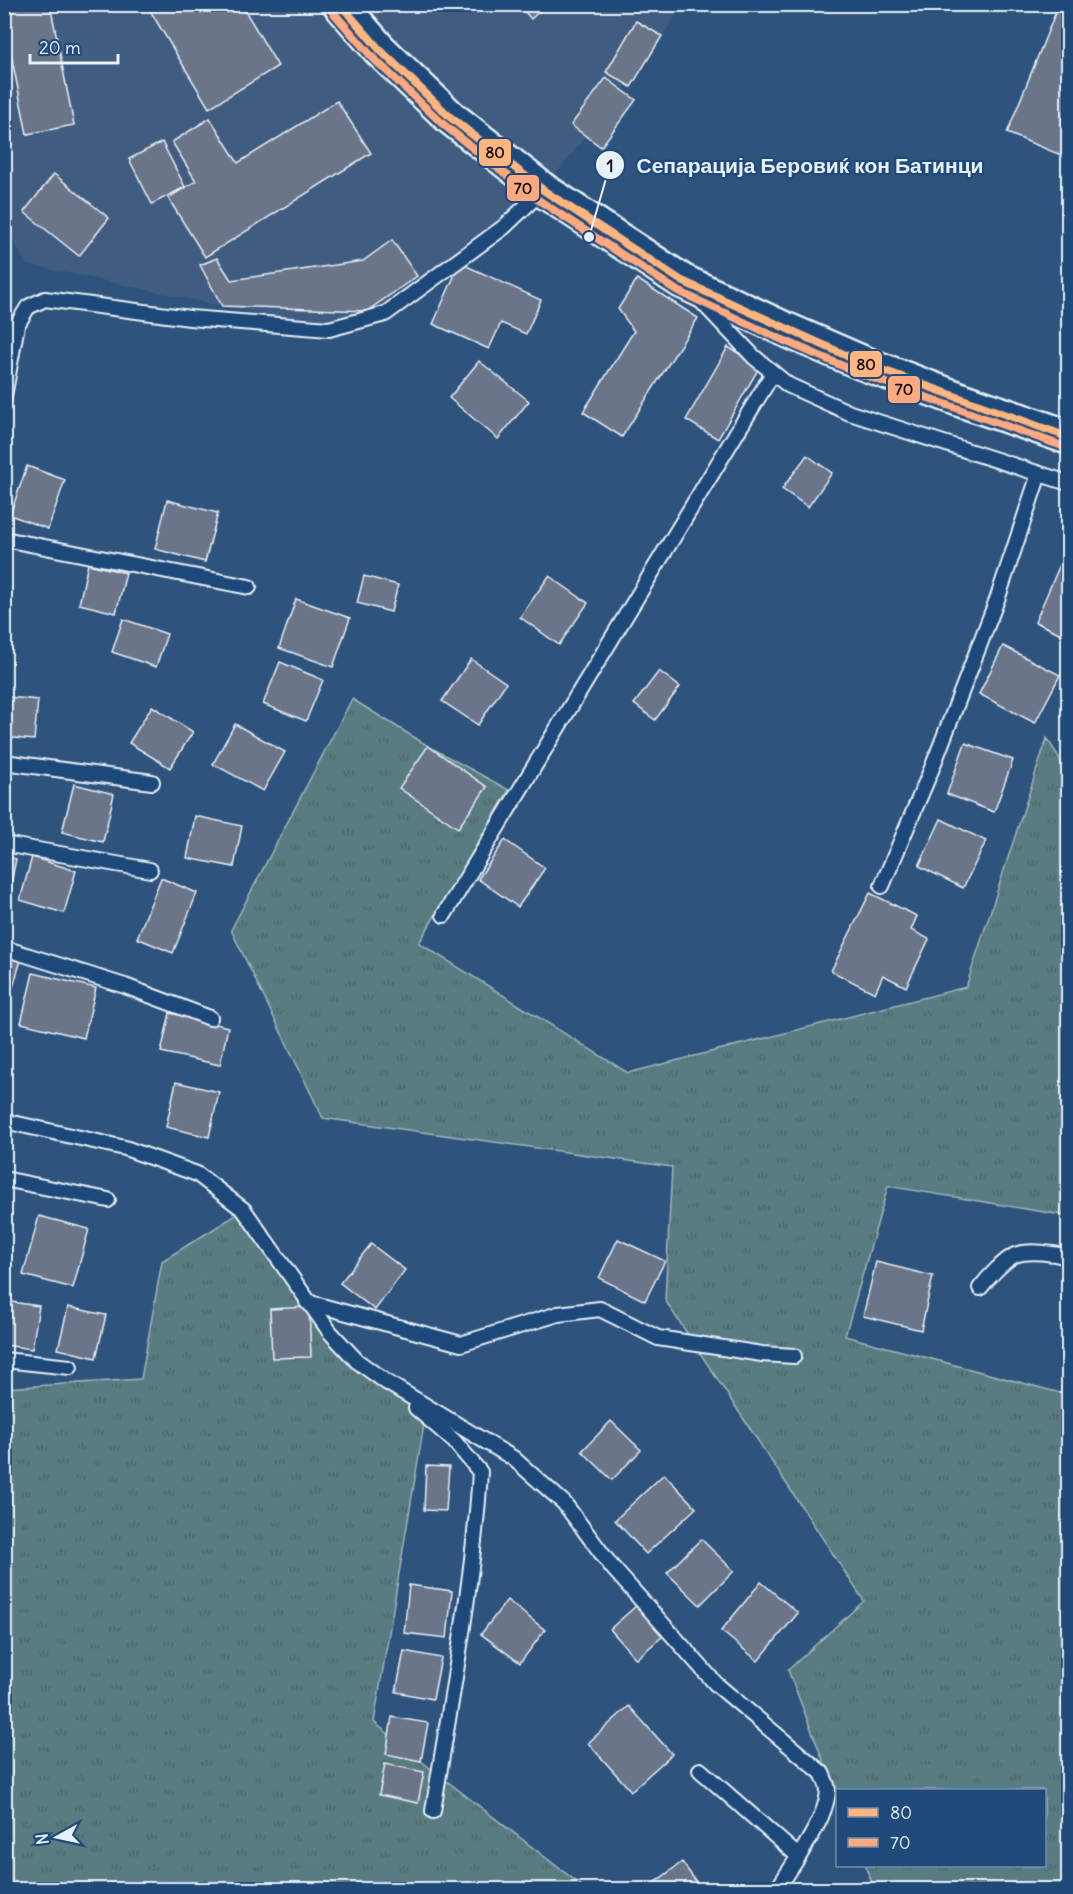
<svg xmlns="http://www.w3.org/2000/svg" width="1073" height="1894" font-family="Delius,sans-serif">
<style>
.built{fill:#405d81}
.grass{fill:url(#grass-tufts);stroke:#a0b6bc;stroke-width:1.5}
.building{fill:#6b758a;stroke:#e8f1f8;stroke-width:1.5}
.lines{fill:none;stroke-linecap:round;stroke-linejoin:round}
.lane-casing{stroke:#e8f1f8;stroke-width:18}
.secondary-casing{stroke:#e8f1f8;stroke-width:38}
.lane{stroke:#1f4a7a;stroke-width:14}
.secondary{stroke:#1f4a7a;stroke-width:33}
.bus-1-casing{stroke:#1f4a7a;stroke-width:12}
.bus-2-casing{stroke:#1f4a7a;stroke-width:12}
.bus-1{stroke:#ffb580;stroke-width:8}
.bus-2{stroke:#ffa980;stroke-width:8}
.leader{fill:none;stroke:#e8f1f8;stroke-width:2}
.callout-dot{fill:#e8f1f8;stroke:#1f4a7a;stroke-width:2}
.mark-label{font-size:18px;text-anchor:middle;font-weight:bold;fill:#111}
.callout-label{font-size:21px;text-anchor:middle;font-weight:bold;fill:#e8f1f8;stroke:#1f4a7a;stroke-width:4.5;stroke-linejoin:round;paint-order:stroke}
.line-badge{stroke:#1f4a7a;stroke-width:2}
.pale-badge-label{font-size:16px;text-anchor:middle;font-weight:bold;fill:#111}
</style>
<defs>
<pattern id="grass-tufts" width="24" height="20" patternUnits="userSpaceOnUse" patternTransform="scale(1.5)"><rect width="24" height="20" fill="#597c81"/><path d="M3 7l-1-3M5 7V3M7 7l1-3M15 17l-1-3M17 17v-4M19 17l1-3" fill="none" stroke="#506568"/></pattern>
</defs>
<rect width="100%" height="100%" fill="#2e537d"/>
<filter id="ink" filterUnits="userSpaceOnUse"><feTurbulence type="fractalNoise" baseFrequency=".0167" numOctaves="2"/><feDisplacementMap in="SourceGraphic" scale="12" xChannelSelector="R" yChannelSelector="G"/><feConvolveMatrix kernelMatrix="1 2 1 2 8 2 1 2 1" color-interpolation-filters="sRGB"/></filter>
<g filter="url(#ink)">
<polygon class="built" points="4,5 683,5 644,63 543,190 385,314 329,329 26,264 5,224"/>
<g class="grass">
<polygon points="352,699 428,746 509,790 419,943 628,1073 966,987 1047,738 1068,772 1068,1216 888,1186 845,1336 1068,1395 1068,1889 875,1889 865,1866 1044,1866 1044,1790 838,1790 837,1796 788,1670 864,1601 665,1300 672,1167 323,1118 231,930"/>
<polygon points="244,1210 330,1332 427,1407 374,1722 421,1761 586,1889 5,1890 5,1388 141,1379 162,1261"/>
</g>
<g class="building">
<polygon points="4,4 50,4 74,125 27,134 4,19"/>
<polygon points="146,4 241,4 278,66 209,108"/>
<polygon points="518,4 547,4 531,19"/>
<polygon points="1059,4 1068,4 1068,158 1007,133"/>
<polygon points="636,21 662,36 631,87 606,72"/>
<polygon points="606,78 636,100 601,147 571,125"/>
<polygon points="337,101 371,153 205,257 168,198 196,181 172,142 210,118 238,163"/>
<polygon points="162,142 185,187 152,204 129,159"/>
<polygon points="54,174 109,218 79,256 24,212"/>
<polygon points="392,240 417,276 367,311 222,306 200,265 217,258 231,280 363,261"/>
<polygon points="460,263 541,300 526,334 501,323 489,349 433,324"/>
<polygon points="637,279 698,318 622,437 583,412 634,331 618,309"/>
<polygon points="728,347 760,366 718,439 686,420"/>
<polygon points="479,361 529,401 498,439 449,398"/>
<polygon points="807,455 832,473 808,507 782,489"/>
<polygon points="27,466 65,480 48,529 10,515"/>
<polygon points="167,500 218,513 205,562 155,549"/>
<polygon points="1065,553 1068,555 1068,637 1035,622"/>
<polygon points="88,564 126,573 116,613 79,604"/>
<polygon points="364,576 398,585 391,612 357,603"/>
<polygon points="549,576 588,603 559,645 520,617"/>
<polygon points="296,599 350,618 333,667 279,648"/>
<polygon points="123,619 167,634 156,667 112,652"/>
<polygon points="1003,646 1060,675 1035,723 979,694"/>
<polygon points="471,659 506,683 478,725 442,701"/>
<polygon points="280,662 323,680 306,721 263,704"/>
<polygon points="659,671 680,687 655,720 634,704"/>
<polygon points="8,697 38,700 34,740 5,737"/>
<polygon points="152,706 193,732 170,768 129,743"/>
<polygon points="235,724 285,752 263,791 213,764"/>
<polygon points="965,743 1013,760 994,812 947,794"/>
<polygon points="428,746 487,787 458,828 399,788"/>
<polygon points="74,784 114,794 103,842 62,832"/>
<polygon points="195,816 242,826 234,867 187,858"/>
<polygon points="941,819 986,841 963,888 919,866"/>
<polygon points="505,840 545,868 518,907 478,879"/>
<polygon points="4,856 16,859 5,914 4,914"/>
<polygon points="32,857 76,871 64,913 20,900"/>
<polygon points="161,878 197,893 173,953 137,938"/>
<polygon points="870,893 917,916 911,930 929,939 906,987 883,975 875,993 831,971"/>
<polygon points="4,955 21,960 8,1004 4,1003"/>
<polygon points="33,973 96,988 84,1038 21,1023"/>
<polygon points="170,1013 228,1027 220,1065 161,1052"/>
<polygon points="176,1082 219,1092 209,1137 166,1127"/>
<polygon points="39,1216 89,1229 73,1288 23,1275"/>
<polygon points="618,1239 665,1261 645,1301 599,1278"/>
<polygon points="371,1244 405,1270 375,1310 340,1283"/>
<polygon points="876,1262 933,1276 921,1330 863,1316"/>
<polygon points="4,1301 39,1306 32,1349 4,1345"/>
<polygon points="68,1307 106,1315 96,1358 58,1349"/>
<polygon points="309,1307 311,1357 272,1358 270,1309"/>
<polygon points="611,1421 641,1450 612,1480 582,1451"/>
<polygon points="426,1466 449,1467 446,1511 424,1510"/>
<polygon points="664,1474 696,1508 646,1554 615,1520"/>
<polygon points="701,1539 734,1571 700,1605 667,1573"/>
<polygon points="761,1582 798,1613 758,1661 721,1631"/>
<polygon points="409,1585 452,1591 447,1638 404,1633"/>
<polygon points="507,1600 545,1630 520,1663 481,1634"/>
<polygon points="637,1605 663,1636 636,1659 610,1629"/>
<polygon points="404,1651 441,1658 433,1699 396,1692"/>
<polygon points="629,1706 672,1754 631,1791 588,1743"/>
<polygon points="392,1717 428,1723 421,1761 386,1754"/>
<polygon points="385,1764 424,1772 418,1803 379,1795"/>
<polygon points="682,1862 702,1890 645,1890"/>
</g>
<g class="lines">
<defs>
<g id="lane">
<polyline points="702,302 754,357 788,385 850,413 1068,483"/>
<polyline points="4,397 17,325 28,307 45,299 190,318 329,329 385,314 504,227 543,190"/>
<polyline points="4,539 249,587"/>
<polyline points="4,762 152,782"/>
<polyline points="4,844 150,870"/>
<polyline points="882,886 932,768 998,597 1039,474"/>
<polyline points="444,915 773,373"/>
<polyline points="4,948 125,986 210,1018"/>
<path d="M4,1121L125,1148L197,1174L244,1210L330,1332L357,1361L386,1382L513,1458L564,1503L612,1567L716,1684L822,1773C824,1778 828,1785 828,1791C826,1822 793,1863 777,1890"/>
<polyline points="4,1179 108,1200"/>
<path d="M980,1288C987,1279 1004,1260 1015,1255C1029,1250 1054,1253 1068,1257"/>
<polyline points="307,1302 461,1344 558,1314 600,1309 658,1338 762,1354 794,1356"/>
<polyline points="4,1360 70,1367"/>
<path d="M416,1408L454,1441L480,1472C473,1586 451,1698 433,1811"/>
<polyline points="700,1770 798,1856"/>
</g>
<polyline id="secondary" points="340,4 380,50 450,117 543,190 682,281 780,327 863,363 964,401 1068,437"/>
</defs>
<use href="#lane" class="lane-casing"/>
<use href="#secondary" class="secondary-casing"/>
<use href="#lane" class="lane"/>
<use href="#secondary" class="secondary"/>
<defs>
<polyline id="bus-1" points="340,4 380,50 450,117 543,190 682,281 863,363 1068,437"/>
<polyline id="bus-2" points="332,11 373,58 444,125 537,199 676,290 776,337 859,373 1065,447"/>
</defs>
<use href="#bus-1" class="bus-1-casing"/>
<use href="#bus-2" class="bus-2-casing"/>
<use href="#bus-1" class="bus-1"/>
<use href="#bus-2" class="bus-2"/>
</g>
</g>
<path class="leader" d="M589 237L610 165"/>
<g class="callout-dot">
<circle cx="589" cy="237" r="6"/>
<circle cx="610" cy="165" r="15"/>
</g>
<g class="mark-label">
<text x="610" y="172">1</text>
</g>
<g class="callout-label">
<text x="810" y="173">Сепарација Беровиќ кон Батинци</text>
</g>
<g class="line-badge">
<rect x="478" y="138" width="34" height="29" rx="6" fill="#ffb580"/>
<rect x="506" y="174" width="34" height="28" rx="6" fill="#ffa980"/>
<rect x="849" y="350" width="34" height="28" rx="6" fill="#ffb580"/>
<rect x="887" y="375" width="34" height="29" rx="6" fill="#ffa980"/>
</g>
<g class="pale-badge-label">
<text x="495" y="158">80</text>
<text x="523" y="194">70</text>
<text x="866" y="370">80</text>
<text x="904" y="395">70</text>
</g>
<rect width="1073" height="1894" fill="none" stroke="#1f4a7a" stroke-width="24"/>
<rect x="12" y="12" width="1049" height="1870" fill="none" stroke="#e8f1f8" stroke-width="2" filter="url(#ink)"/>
<rect x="836" y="1789" width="210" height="78" fill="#1f4a7a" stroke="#6f8dac" stroke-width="1.5"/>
<rect x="848" y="1808" width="30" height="9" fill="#ffb580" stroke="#6f8dac" stroke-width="1.5"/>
<text x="890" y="1819" font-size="18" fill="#e8f1f8">80</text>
<rect x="848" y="1838" width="30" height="9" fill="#ffa980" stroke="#6f8dac" stroke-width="1.5"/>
<text x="890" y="1849" font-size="18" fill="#e8f1f8">70</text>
<g transform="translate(57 1837) rotate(262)" stroke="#1f4a7a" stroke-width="4.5" paint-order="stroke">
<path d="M0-4.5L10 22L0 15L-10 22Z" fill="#e8f1f8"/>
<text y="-9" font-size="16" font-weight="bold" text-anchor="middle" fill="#e8f1f8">N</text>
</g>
<path d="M30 54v9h88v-9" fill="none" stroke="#e8f1f8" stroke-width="3"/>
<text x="39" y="54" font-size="18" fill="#e8f1f8" stroke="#1f4a7a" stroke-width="4.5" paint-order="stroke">20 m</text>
</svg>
